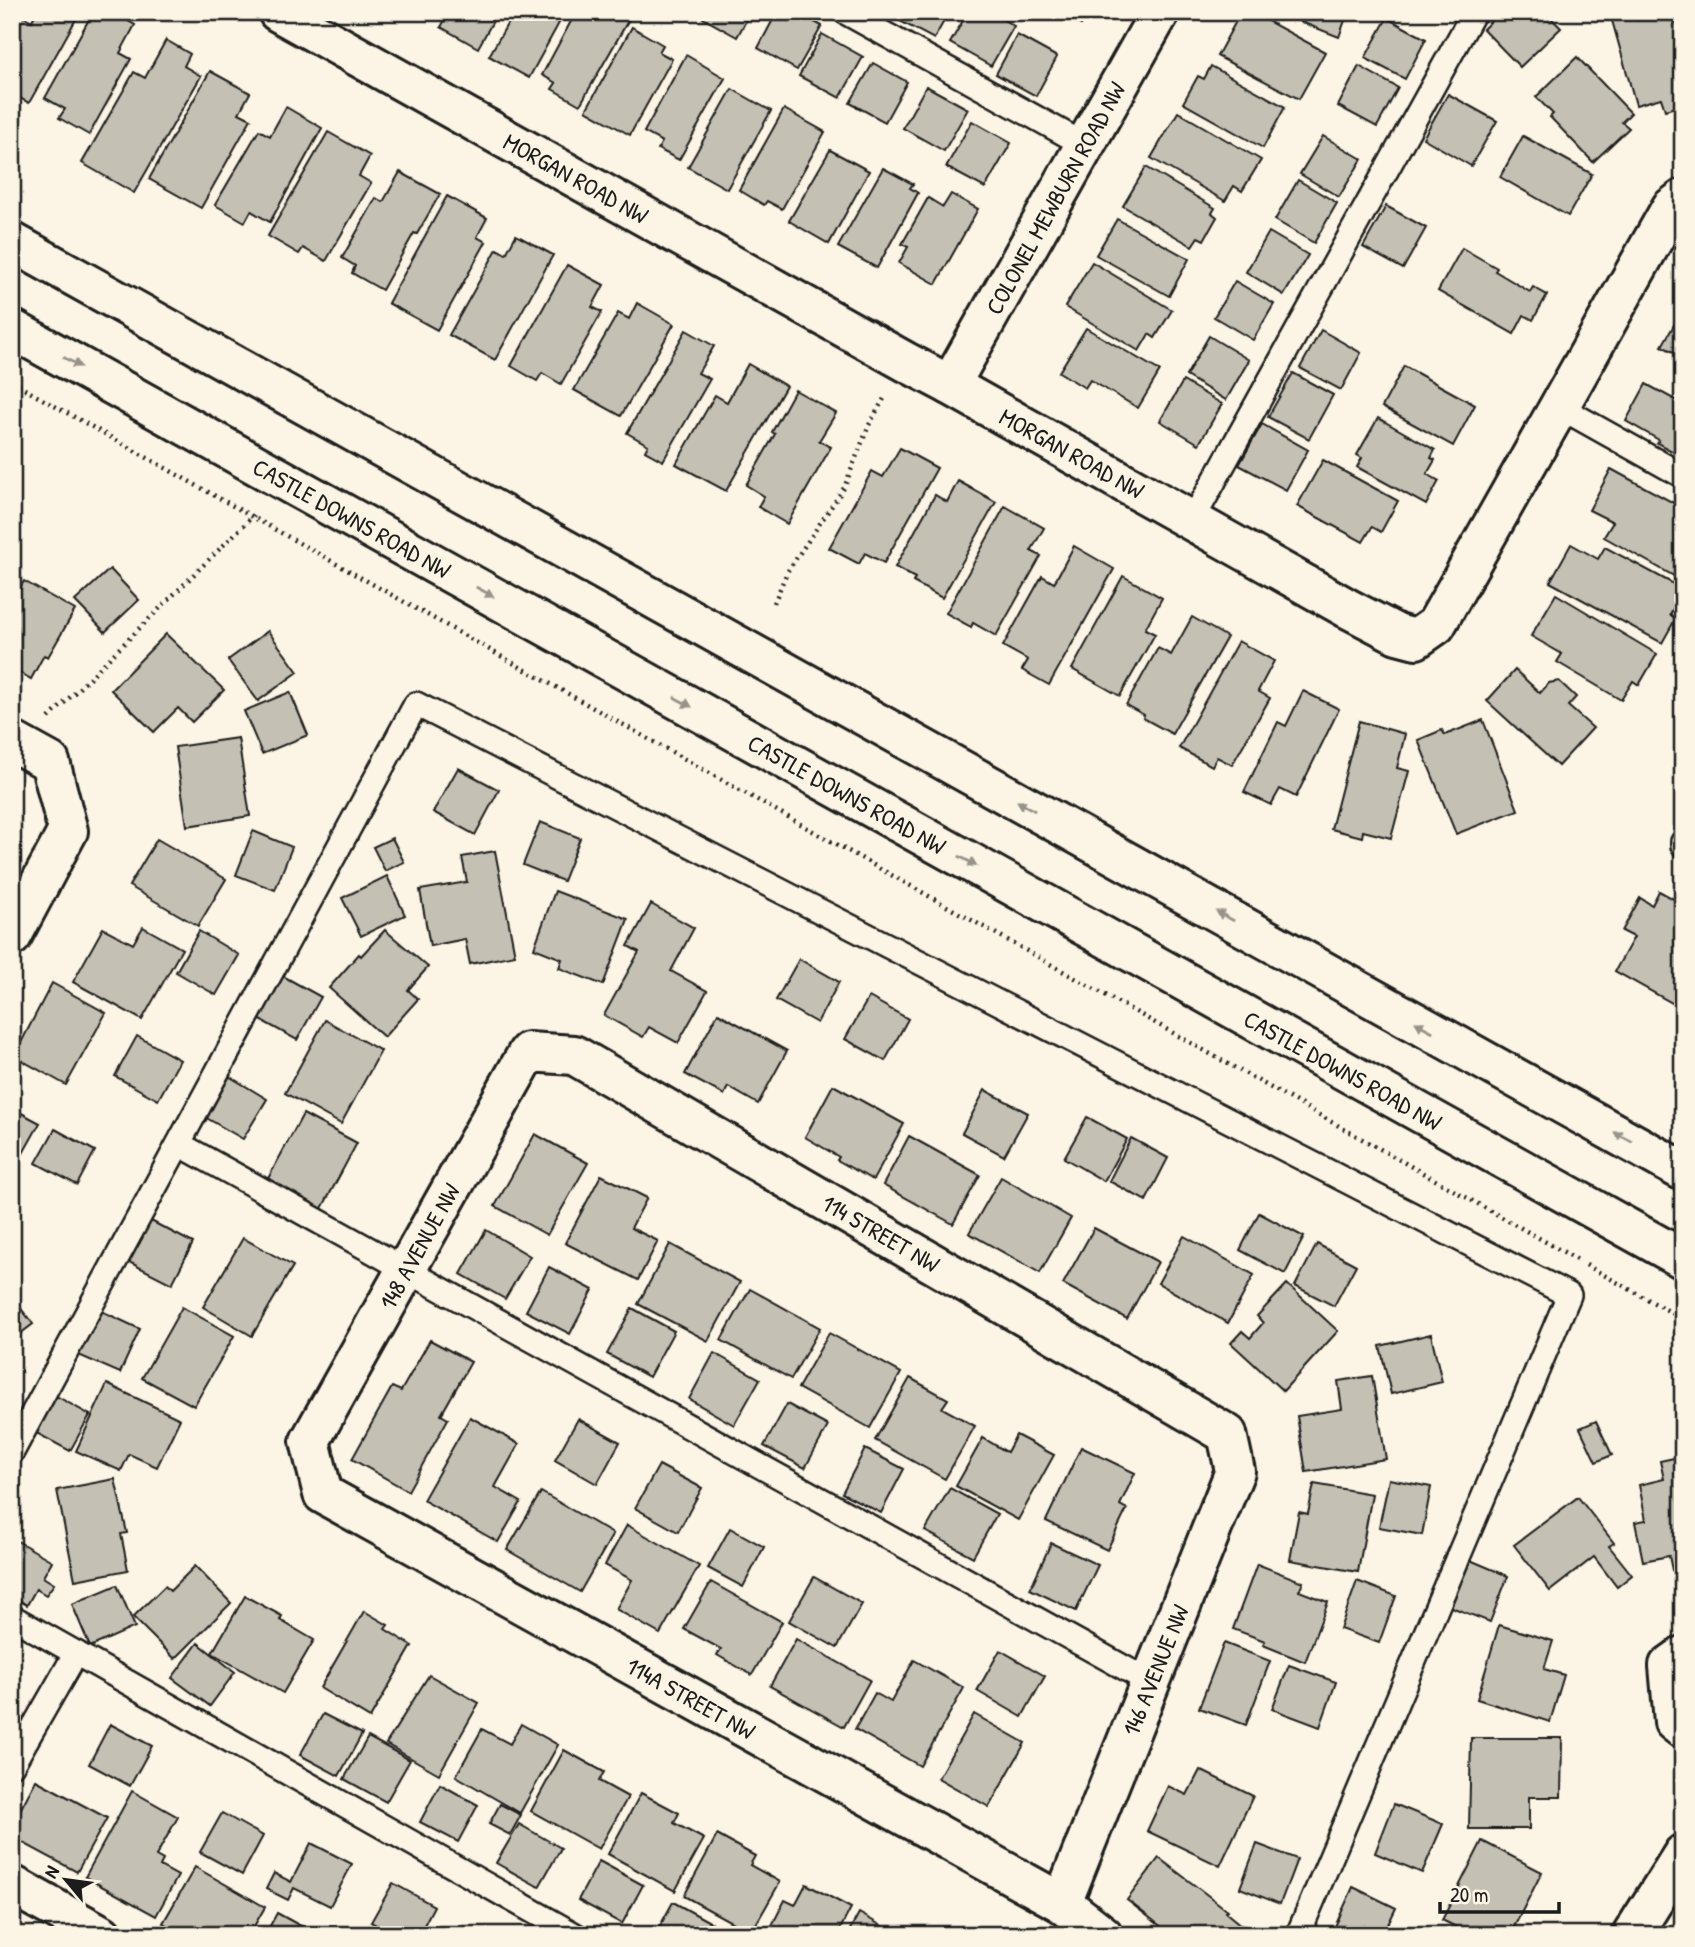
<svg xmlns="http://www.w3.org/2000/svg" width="1695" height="1947" font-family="'Patrick Hand',sans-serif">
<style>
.building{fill:#c4c0b3;stroke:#1c1c1c;stroke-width:2}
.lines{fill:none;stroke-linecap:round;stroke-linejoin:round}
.lane-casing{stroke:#1c1c1c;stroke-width:28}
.street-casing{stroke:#1c1c1c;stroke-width:44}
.secondary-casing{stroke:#1c1c1c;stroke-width:44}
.path{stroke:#1c1c1c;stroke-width:4.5;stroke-dasharray:2 5;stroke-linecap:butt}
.lane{stroke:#fcf5e5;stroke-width:23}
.street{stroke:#fcf5e5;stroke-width:38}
.secondary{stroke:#fcf5e5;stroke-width:38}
.oneway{fill:#97938b}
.labels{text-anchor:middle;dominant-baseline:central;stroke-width:5;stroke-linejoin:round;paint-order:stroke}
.street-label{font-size:24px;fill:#1c1c1c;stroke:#fcf5e5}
</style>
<rect width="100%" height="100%" fill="#fcf5e5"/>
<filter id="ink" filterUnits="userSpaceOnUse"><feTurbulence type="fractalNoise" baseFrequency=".0143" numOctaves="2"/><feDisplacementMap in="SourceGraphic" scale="14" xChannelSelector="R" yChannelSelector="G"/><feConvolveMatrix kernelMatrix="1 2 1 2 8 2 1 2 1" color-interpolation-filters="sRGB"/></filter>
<g filter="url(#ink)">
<g class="building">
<polygon points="36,12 80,12 29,103 12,94 12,24 18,14 32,21"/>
<polygon points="93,12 112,12 135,25 120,53 131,59 89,135 59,118 65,109 45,98"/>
<polygon points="449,12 498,12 478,48 441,27"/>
<polygon points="514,12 565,12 529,78 489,56"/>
<polygon points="576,12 617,12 629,19 580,105 552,89 556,83 542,75"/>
<polygon points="706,12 751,12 737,37 703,18"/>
<polygon points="777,12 796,12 822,26 797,70 758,48"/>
<polygon points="898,12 949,12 934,39 894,18"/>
<polygon points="968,12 990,12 1014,26 991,66 950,43"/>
<polygon points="1057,12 1088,12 1081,25"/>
<polygon points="1241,12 1251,12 1325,52 1299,99 1217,56"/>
<polygon points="1276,12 1348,12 1339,37"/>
<polygon points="1500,12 1545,12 1561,28 1520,67 1483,29"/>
<polygon points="1628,12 1635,12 1638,20 1673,12 1683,47 1683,105 1665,110 1661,98 1636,105 1611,17"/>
<polygon points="1387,18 1426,39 1405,79 1365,58"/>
<polygon points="632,27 663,45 659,52 672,59 630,135 586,110"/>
<polygon points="822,34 863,57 840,98 799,76"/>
<polygon points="1017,35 1057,57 1036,96 996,74"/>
<polygon points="166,40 190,54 184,66 201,76 134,193 82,163 134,72 145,78"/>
<polygon points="686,55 725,78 679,160 658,149 662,142 644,132"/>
<polygon points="1577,57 1631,113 1622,122 1629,128 1593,162 1550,117 1553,114 1536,97"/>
<polygon points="873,63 907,82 885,122 850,103"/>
<polygon points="1211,66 1285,107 1263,148 1183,103 1198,76 1204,79"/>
<polygon points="1359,66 1398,88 1377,127 1338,106"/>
<polygon points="210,71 250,93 239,113 251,119 201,208 149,179"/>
<polygon points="926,86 968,109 944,151 903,128"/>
<polygon points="732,89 771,111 727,189 688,167"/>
<polygon points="1448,94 1497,121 1471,166 1423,138"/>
<polygon points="286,107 322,128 270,222 251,211 245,222 215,205 259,130 270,136"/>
<polygon points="784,109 825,132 782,209 767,201 764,205 739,190"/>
<polygon points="1178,112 1261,160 1242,191 1234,186 1225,201 1151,158"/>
<polygon points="972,121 1011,143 985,188 946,167"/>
<polygon points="328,132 370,156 359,176 371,183 326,261 303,248 299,254 268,236"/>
<polygon points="1323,136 1362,159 1339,197 1300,174"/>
<polygon points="1523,136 1592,174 1568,216 1500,177"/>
<polygon points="830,150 869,171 829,244 789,221"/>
<polygon points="1146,167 1215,208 1212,213 1217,217 1204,240 1198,237 1192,246 1123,206"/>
<polygon points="883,168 913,184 910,188 918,193 877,268 838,247"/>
<polygon points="400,172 440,194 417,234 414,233 382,290 352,273 355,266 342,258 376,198 383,202"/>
<polygon points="1298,180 1337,203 1314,243 1275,220"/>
<polygon points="951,194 978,209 936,284 899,263 908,247 902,244 928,198 943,207"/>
<polygon points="447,196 487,218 477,237 486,242 437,330 388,303"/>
<polygon points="1386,206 1426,228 1403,269 1363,247"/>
<polygon points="1117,219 1189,259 1169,296 1096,255"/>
<polygon points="1269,232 1308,255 1284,295 1246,272"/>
<polygon points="516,235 553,255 495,360 449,335 497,249 506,254"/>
<polygon points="1462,248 1497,268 1495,271 1530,292 1533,287 1547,295 1533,320 1524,315 1514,334 1438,291"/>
<polygon points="1092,262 1172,310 1155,338 1149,334 1139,351 1065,307"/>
<polygon points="567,265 604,285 592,307 602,312 561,384 542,373 537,381 511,366"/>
<polygon points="1235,281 1274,304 1253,340 1214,317"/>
<polygon points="637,303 674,324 621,416 574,390 618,313 629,319"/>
<polygon points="1683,309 1683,357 1662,346"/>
<polygon points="1086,328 1160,371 1138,408 1090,380 1085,388 1059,372"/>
<polygon points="686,330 714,346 698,373 710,379 663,461 645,451 648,445 627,433"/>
<polygon points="1321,330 1361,353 1341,390 1300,368"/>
<polygon points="1209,336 1249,360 1226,400 1186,376"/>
<polygon points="748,364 786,386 726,491 676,464 715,395 727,402"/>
<polygon points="1404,366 1475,405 1453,446 1382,407"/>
<polygon points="1293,373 1333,395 1309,439 1268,417"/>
<polygon points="1183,381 1222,404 1199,444 1160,421"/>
<polygon points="1646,384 1683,404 1683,457 1657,443 1659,440 1626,421"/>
<polygon points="795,390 836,413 819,441 831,447 787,524 758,507 764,496 746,485 775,434 772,432"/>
<polygon points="1378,418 1435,450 1431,458 1435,460 1427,474 1439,481 1426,505 1357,467 1362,458 1357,455"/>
<polygon points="1262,424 1308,450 1286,490 1239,465"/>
<polygon points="900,448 937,468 884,563 865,553 859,564 829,548 872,471 883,477"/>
<polygon points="1323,460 1398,501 1381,532 1372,527 1363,542 1297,506"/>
<polygon points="1611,469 1683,508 1683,581 1604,537 1613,522 1589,510"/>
<polygon points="958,481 996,502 942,598 913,582 915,578 895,567 935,495 947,502"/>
<polygon points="1005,506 1044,528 1031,551 1041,556 996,636 973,623 971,627 946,613"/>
<polygon points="1571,544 1598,559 1605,547 1683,589 1670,615 1676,618 1662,643 1550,582"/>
<polygon points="1074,546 1114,569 1049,685 1022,670 1028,660 1003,646 1042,576 1054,583"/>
<polygon points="110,569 139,600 105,632 75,601"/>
<polygon points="1123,576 1162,598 1145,629 1155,634 1120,696 1072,669"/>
<polygon points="24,581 75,610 48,657 44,655 31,679 12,668 12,602"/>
<polygon points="1556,594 1657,654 1639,685 1633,681 1621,700 1557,662 1562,654 1531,636"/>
<polygon points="1192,617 1227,637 1172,734 1143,718 1144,715 1126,705 1158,648 1171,655"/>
<polygon points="268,631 298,672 258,701 228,660"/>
<polygon points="166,634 224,690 192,722 178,708 154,732 111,690"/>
<polygon points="1238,641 1274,661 1258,691 1270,698 1232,765 1217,757 1212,766 1179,748"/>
<polygon points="1515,670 1540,693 1549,683 1559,681 1576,697 1568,706 1593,728 1558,766 1487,701"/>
<polygon points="1303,691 1339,709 1296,797 1280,789 1271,805 1244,792 1278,722 1286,726"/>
<polygon points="290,692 308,735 262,754 244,711"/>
<polygon points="1483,720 1518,810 1456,834 1418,740 1442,730 1445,735"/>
<polygon points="1359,721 1405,734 1397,768 1409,771 1391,838 1363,831 1362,837 1331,829"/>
<polygon points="238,738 250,816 187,826 175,747"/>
<polygon points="458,768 499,790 475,835 433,812"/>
<polygon points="540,822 580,838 563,881 523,865"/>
<polygon points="253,831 292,847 275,890 236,875"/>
<polygon points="392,838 404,862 385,871 373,847"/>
<polygon points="157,839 226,879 198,926 129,886"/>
<polygon points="495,851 515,955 470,964 465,939 430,946 420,890 467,882 462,857"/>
<polygon points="387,876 405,915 361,936 342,898"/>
<polygon points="555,891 628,919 603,985 559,968 562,959 534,948"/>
<polygon points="1659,891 1683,904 1683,1009 1615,971 1634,937 1622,931 1640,898 1652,905"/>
<polygon points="651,904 694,928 671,971 707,991 678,1043 649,1027 643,1037 604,1015 639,952 628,946"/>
<polygon points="143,927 182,949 142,1020 73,982 103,928 133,944"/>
<polygon points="385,930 428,967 408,990 418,999 384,1037 329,988 359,954 361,956"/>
<polygon points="199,931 239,955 216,995 176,972"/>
<polygon points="799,959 839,982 817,1023 776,1000"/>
<polygon points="281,975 321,997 297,1040 257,1018"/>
<polygon points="52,983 106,1013 66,1085 14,1056"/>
<polygon points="869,997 908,1019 885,1061 845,1039"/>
<polygon points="718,1013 787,1051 758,1104 728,1087 724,1095 685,1074"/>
<polygon points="325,1020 381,1051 341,1124 285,1093"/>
<polygon points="137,1036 180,1060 158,1100 115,1076"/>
<polygon points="227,1075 267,1099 243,1139 203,1116"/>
<polygon points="833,1085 904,1124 873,1180 837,1160 839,1157 805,1137"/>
<polygon points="985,1090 1028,1113 1004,1156 962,1133"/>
<polygon points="12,1108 40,1123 12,1173"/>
<polygon points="303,1114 357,1143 319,1214 265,1184"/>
<polygon points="1087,1117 1127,1139 1104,1181 1064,1158"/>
<polygon points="55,1129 95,1151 77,1185 36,1163"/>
<polygon points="535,1134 588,1163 547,1235 495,1206"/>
<polygon points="909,1136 980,1175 953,1224 883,1185"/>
<polygon points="1131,1138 1168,1158 1146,1201 1109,1181"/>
<polygon points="601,1175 647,1198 631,1228 658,1241 638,1280 565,1243"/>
<polygon points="1001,1177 1071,1218 1040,1273 969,1233"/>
<polygon points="1259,1213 1304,1237 1285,1274 1240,1250"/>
<polygon points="149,1220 193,1243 172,1284 127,1261"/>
<polygon points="1094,1228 1158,1262 1127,1319 1063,1284"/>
<polygon points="486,1230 530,1256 505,1299 461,1274"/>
<polygon points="1184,1236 1254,1275 1228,1323 1158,1283"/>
<polygon points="243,1238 293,1266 252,1336 203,1307"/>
<polygon points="670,1244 740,1282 708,1341 638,1304"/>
<polygon points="1317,1244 1356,1265 1334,1306 1295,1286"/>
<polygon points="549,1267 593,1290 570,1334 526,1311"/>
<polygon points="1287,1284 1338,1331 1283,1391 1231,1343 1242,1331 1250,1338 1263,1323 1257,1316"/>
<polygon points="750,1289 820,1328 791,1379 721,1340"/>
<polygon points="12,1297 33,1324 12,1340"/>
<polygon points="182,1307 234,1336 194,1406 142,1378"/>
<polygon points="95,1308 140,1329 120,1373 74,1353"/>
<polygon points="632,1308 674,1331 649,1377 607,1354"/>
<polygon points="829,1333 901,1373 870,1428 798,1388"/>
<polygon points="1431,1334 1442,1382 1391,1394 1380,1346"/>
<polygon points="430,1340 471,1362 441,1415 448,1419 408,1491 352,1459 392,1387 401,1391"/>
<polygon points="714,1353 760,1379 734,1425 689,1399"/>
<polygon points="1372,1376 1386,1459 1306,1472 1297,1416 1342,1409 1338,1381"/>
<polygon points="910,1378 948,1399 942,1408 975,1426 945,1479 875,1440"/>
<polygon points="107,1384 180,1419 157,1467 129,1454 121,1471 76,1451"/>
<polygon points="49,1392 90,1415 70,1451 29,1429"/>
<polygon points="787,1404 828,1426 805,1468 764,1446"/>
<polygon points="470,1417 519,1444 495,1487 521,1502 498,1542 423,1500"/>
<polygon points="578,1419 620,1442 597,1484 555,1460"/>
<polygon points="1596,1421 1612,1455 1596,1462 1580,1428"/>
<polygon points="1016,1435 1054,1455 1018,1520 956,1486 983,1438 1007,1452"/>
<polygon points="1081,1447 1135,1473 1120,1505 1127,1509 1107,1550 1046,1521"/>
<polygon points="865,1449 904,1469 881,1513 842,1493"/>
<polygon points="1683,1456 1683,1568 1672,1570 1669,1556 1643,1561 1635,1522 1646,1520 1639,1485 1664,1479 1660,1461"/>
<polygon points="659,1465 702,1488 678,1532 635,1508"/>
<polygon points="115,1479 127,1533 121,1534 128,1570 75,1580 57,1490"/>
<polygon points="1389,1479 1431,1487 1422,1535 1379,1527"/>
<polygon points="1314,1484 1372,1494 1358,1572 1290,1560 1299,1512 1308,1514"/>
<polygon points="950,1488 997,1514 973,1557 925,1531"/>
<polygon points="541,1492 613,1534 580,1592 507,1550"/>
<polygon points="1578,1497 1614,1543 1609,1546 1632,1575 1617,1587 1594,1557 1550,1591 1514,1545"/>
<polygon points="627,1525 699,1566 660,1634 616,1609 632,1580 605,1565"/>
<polygon points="730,1528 764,1547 743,1587 708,1568"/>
<polygon points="12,1538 52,1561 43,1577 54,1584 46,1595 36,1589 27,1605 12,1596"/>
<polygon points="1051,1543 1098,1565 1076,1611 1030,1589"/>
<polygon points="1470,1560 1508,1576 1490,1622 1451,1607"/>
<polygon points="1257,1564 1303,1582 1299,1591 1328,1602 1305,1662 1263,1645 1265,1641 1233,1629"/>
<polygon points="195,1566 231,1603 175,1659 133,1617 165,1586 170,1591"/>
<polygon points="814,1577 862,1604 837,1648 789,1621"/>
<polygon points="1357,1581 1396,1596 1379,1643 1340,1629"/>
<polygon points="711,1582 782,1622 752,1675 717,1655 721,1649 684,1629"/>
<polygon points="117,1585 135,1627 90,1647 72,1604"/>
<polygon points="245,1596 282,1616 280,1620 314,1640 283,1693 212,1653"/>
<polygon points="364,1611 388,1625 385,1629 412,1646 370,1718 320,1688"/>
<polygon points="1499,1625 1553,1641 1544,1669 1564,1675 1550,1722 1477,1699"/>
<polygon points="796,1639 870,1680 844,1727 770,1686"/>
<polygon points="198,1643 235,1672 210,1706 172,1678"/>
<polygon points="1224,1643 1270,1661 1246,1725 1199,1708"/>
<polygon points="1000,1650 1045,1676 1022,1717 977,1691"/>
<polygon points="914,1660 964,1688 920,1766 855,1729 875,1693 891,1702"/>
<polygon points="1289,1665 1336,1682 1320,1727 1272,1709"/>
<polygon points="429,1675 479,1703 439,1774 386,1744"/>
<polygon points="323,1714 362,1734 339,1776 300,1755"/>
<polygon points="974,1714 1025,1743 989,1807 938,1778"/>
<polygon points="110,1724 152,1746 130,1786 89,1764"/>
<polygon points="521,1724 558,1745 520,1813 456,1776 482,1729 510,1744"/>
<polygon points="368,1737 410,1760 386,1802 344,1779"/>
<polygon points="1471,1738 1562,1738 1561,1797 1529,1797 1529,1829 1469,1829"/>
<polygon points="564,1750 604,1772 599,1781 628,1797 599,1849 531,1811"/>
<polygon points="1200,1770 1253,1796 1220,1866 1147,1831 1168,1786 1187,1795"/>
<polygon points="36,1780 107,1818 77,1872 12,1837 12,1825"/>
<polygon points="440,1784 478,1805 458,1842 420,1822"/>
<polygon points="132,1791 178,1817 156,1856 163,1860 160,1866 178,1876 156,1916 85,1877"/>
<polygon points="641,1793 679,1813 674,1823 704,1839 675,1891 608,1854"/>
<polygon points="500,1804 521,1815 510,1835 489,1824"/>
<polygon points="1394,1804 1443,1824 1422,1873 1375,1853"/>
<polygon points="222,1813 263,1836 242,1875 200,1852"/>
<polygon points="519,1824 561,1848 539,1887 496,1863"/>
<polygon points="717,1835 755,1856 750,1865 780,1882 751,1933 684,1896"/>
<polygon points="1482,1841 1542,1872 1510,1935 1472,1935 1442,1920"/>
<polygon points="311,1843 352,1864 330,1906 294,1888 288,1900 266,1889 274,1873 291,1882"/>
<polygon points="1257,1844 1297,1859 1280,1904 1240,1888"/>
<polygon points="1159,1858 1227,1910 1225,1912 1253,1935 1172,1935 1127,1900"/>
<polygon points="599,1861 643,1885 622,1924 578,1900"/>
<polygon points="195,1867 265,1907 249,1935 184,1935 163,1923"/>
<polygon points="393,1883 434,1906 419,1935 394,1935 371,1922"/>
<polygon points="806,1884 851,1908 837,1935 767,1935 785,1900 795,1905"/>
<polygon points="1353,1887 1396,1908 1383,1935 1336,1935 1332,1933"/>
<polygon points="673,1902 717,1926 712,1935 655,1935"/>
<polygon points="277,1913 317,1935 265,1935"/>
<polygon points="859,1913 898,1935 847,1935"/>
</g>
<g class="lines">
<defs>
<g id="lane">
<polyline points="845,12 1085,145"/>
<polyline points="1558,406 1683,476"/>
<polyline points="1192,521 1474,12"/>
<polyline points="1683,842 1683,845"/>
<polyline points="179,1144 1150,1682"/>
<polyline points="12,1452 416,704 1569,1295 1298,1935"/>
<polyline points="12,1617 575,1935"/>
<polyline points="12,1765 76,1653"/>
</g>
<g id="street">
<polyline points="278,12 906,362 950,385 1347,608 1397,634 1416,639 1436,625 1671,208 1683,199"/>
<polyline points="950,385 1160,12"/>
<polyline points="12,741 50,762 68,831 12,936"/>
<polyline points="1683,1656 1669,1666 1674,1722 1683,1729"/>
<polyline points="12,1885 102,1935"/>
<polyline points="1062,1903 1235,1471 1227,1434 574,1055 528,1052 310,1441 323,1494 1062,1903 1103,1935"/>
</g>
<g id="secondary">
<polyline points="12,242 1683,1171"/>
<polyline points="12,329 1683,1259"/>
<polyline points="1632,1935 1683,1854"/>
</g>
</defs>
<use href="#lane" class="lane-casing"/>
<use href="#street" class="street-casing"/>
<use href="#secondary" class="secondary-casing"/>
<g class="path">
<polyline points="12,382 1578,1260"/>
<polyline points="774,603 787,572 844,488 869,425 886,395"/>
<polyline points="49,718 254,515"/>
<polyline points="1586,1265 1683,1319"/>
</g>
<use href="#lane" class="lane"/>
<use href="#street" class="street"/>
<use href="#secondary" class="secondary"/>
</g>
<defs><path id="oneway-solid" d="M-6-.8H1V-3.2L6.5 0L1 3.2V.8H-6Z" transform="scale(1.75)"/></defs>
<g class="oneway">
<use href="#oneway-solid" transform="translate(72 362) rotate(29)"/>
<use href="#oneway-solid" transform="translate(485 592) rotate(29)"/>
<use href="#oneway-solid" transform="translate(683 702) rotate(29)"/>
<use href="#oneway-solid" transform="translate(1026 806) rotate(-151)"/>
<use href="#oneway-solid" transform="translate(968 861) rotate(29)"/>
<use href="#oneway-solid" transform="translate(1225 916) rotate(-151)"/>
<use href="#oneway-solid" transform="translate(1424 1027) rotate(-151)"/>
<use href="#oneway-solid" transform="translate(1623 1137) rotate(-151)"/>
</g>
</g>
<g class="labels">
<g class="street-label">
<text transform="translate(576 178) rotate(29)">MORGAN ROAD NW</text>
<text transform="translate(1055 198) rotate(-61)">COLONEL MEWBURN ROAD NW</text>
<text transform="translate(1072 453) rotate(29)">MORGAN ROAD NW</text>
<text transform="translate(352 518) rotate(29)">CASTLE DOWNS ROAD NW</text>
<text transform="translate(847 794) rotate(29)">CASTLE DOWNS ROAD NW</text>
<text transform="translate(1343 1070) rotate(29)">CASTLE DOWNS ROAD NW</text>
<text transform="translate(881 1233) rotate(30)">114 STREET NW</text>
<text transform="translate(419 1246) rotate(-61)">148 AVENUE NW</text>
<text transform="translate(1155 1670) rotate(-68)">146 AVENUE NW</text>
<text transform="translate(691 1698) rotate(29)">114A STREET NW</text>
</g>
</g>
<rect width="1695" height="1947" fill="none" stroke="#fcf5e5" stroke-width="42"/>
<rect x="21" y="21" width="1653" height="1905" fill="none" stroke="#1c1c1c" stroke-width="2.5" filter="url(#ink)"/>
<g transform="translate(66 1880) rotate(299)" stroke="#fcf5e5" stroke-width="5" paint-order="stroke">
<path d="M0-5L12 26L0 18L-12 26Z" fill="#1c1c1c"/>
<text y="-10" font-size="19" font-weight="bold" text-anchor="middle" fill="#1c1c1c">N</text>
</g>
<path d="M1440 1902v10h119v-10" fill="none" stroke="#1c1c1c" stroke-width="3.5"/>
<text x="1450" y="1902" font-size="21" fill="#1c1c1c" stroke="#fcf5e5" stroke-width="5" paint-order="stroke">20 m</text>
</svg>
